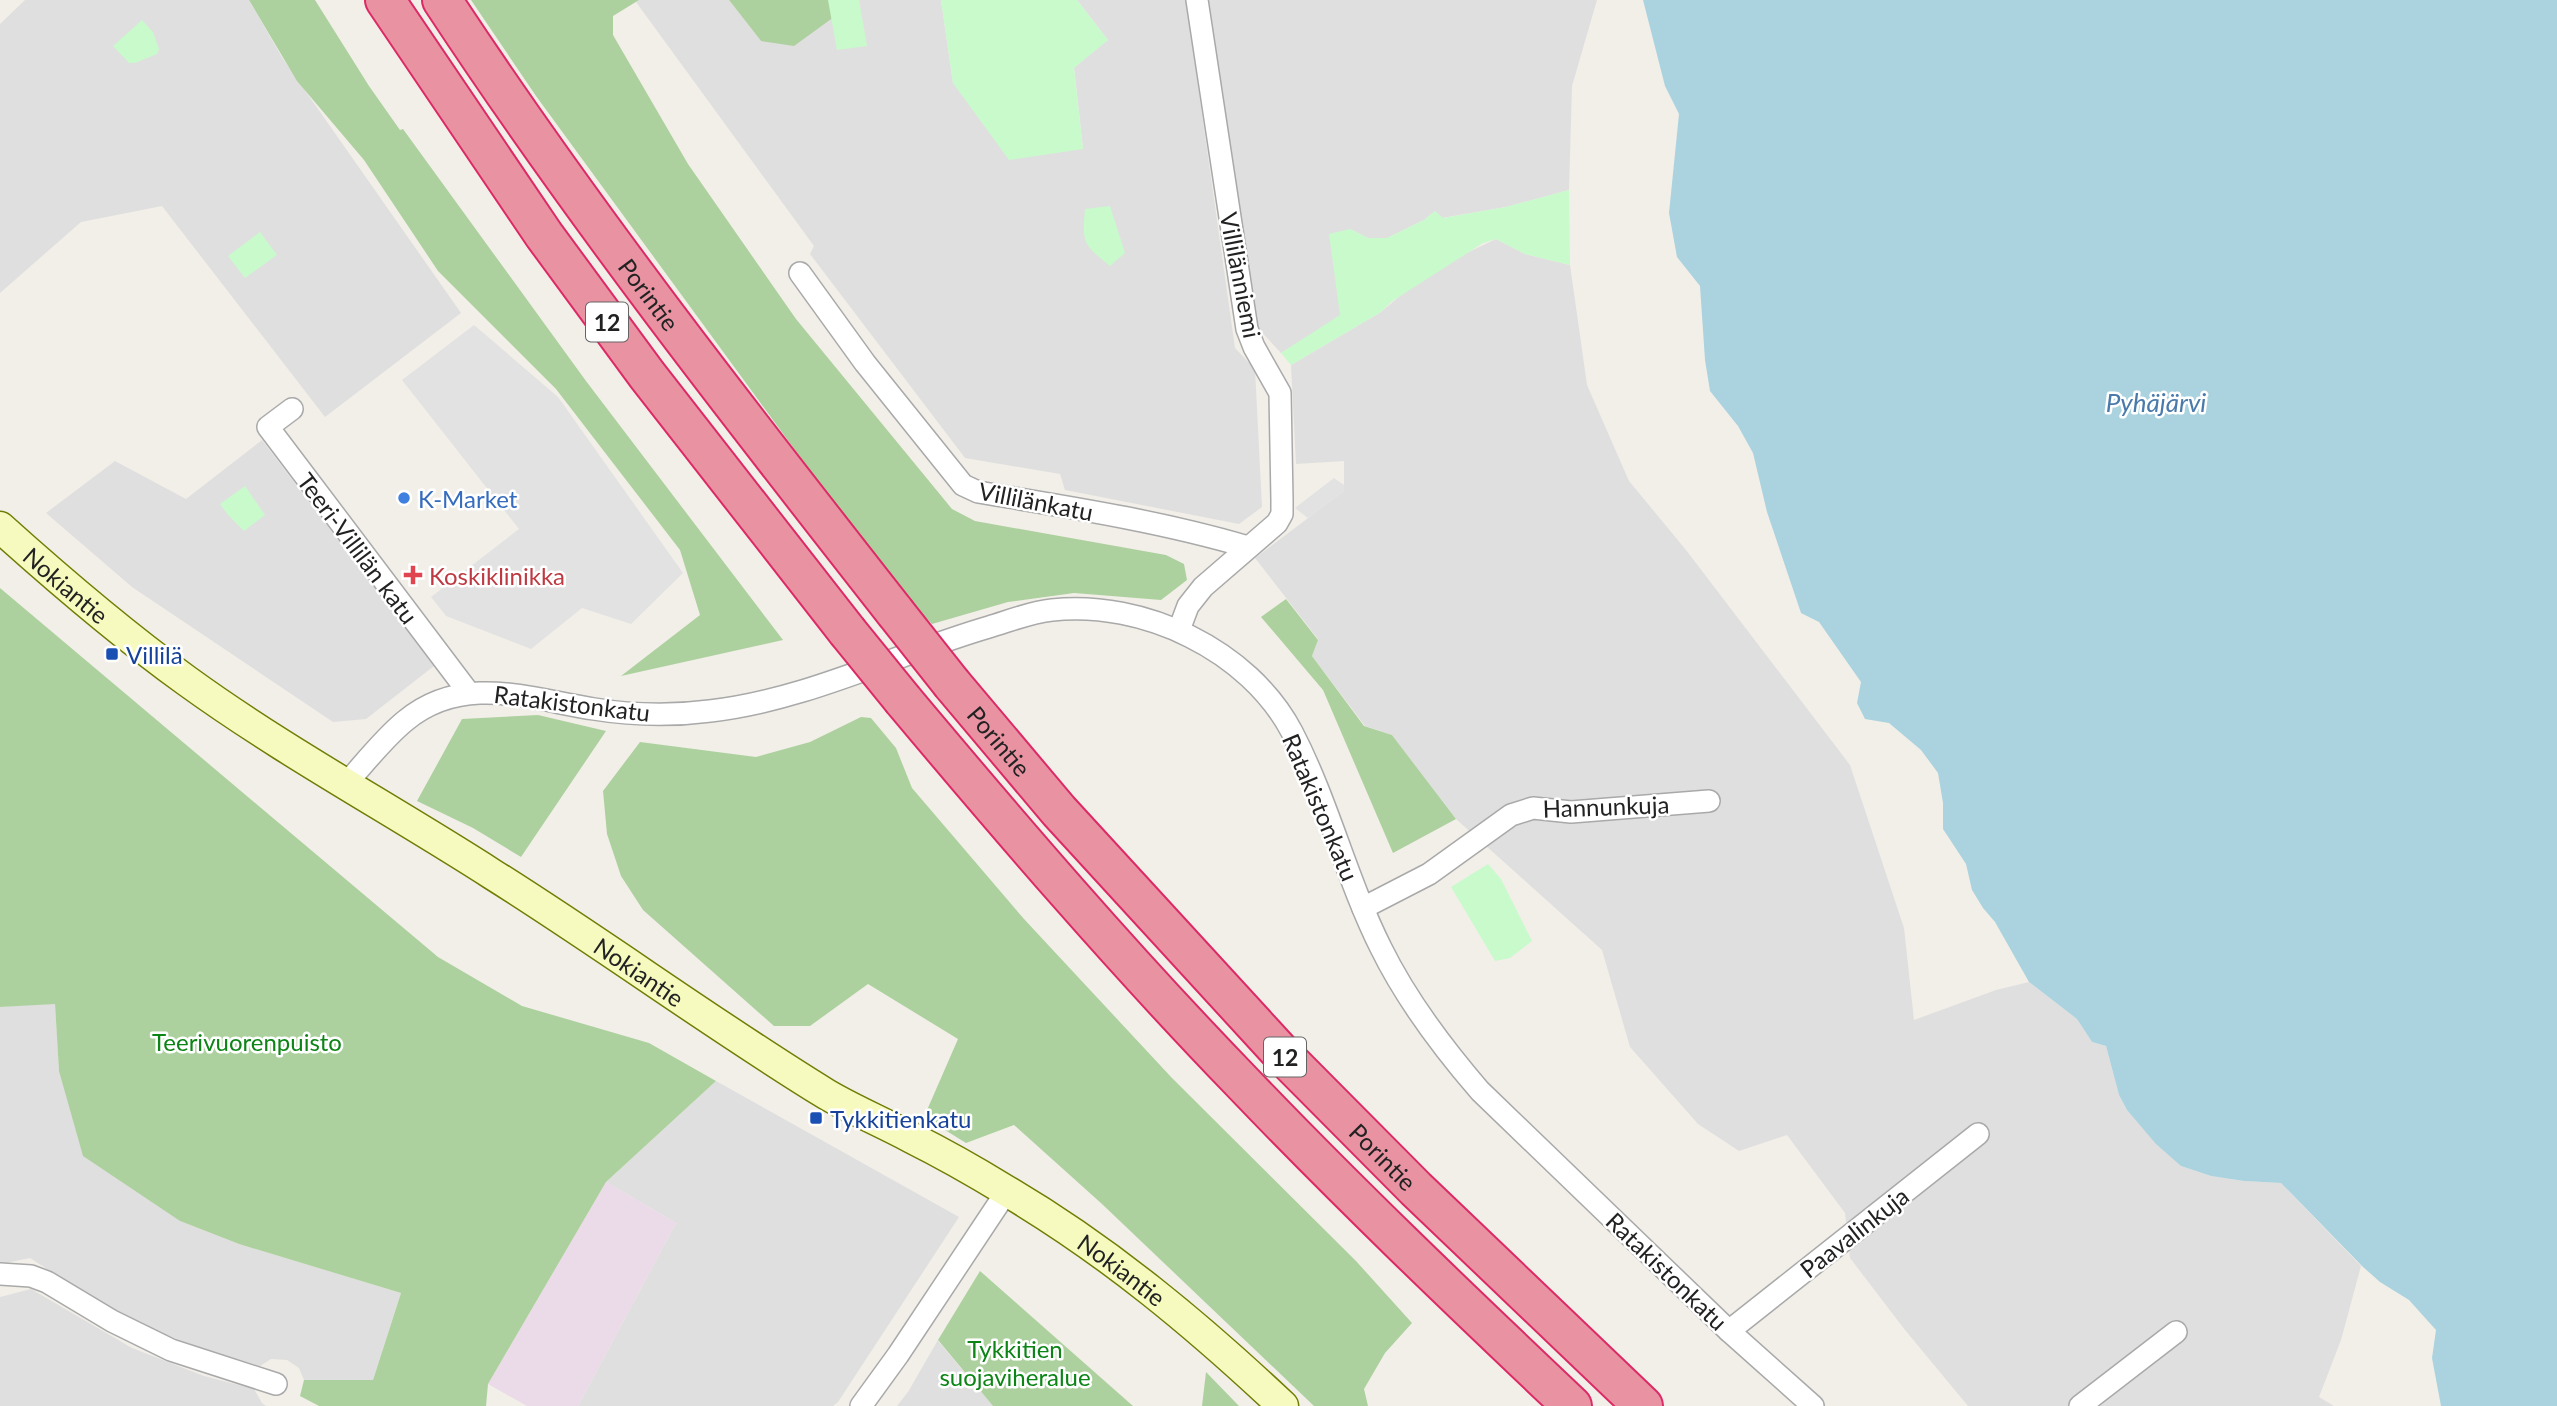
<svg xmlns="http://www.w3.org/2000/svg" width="2557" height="1406" font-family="Lato,sans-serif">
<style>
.residential{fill:#e0dfdf}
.industrial{fill:#ebdbe8}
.forest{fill:#add19e}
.park{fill:#c8facc}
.parking{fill:#e2e2e2}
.water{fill:#aad3df}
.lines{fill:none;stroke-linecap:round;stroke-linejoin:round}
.minor-casing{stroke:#a9a9a9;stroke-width:24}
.secondary-casing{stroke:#707d05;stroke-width:33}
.motorway-casing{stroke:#dc2a67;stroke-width:42}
.minor{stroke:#fff;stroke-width:21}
.secondary{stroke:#f7fabf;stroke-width:30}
.motorway{stroke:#e892a2;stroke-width:38}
.motorway-bridge-casing{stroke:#dc2a67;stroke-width:42;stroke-linecap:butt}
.motorway-bridge{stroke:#e892a2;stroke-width:38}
.shop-dot{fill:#3f7fe0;stroke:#fff;stroke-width:2.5}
.health-dot{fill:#e0444e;stroke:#fff;stroke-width:2.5}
.transit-dot{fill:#1a4fb4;stroke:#fff;stroke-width:2.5}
.labels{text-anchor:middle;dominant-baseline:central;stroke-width:5;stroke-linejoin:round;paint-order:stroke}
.shield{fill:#fff;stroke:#646464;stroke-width:2}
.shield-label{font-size:23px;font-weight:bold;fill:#222}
.street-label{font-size:24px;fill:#222;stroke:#fff}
.shop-label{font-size:24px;fill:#366cbe;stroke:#fff;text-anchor:start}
.health-label{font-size:24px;fill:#be3a42;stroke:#fff;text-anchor:start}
.transit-label{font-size:24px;fill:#164399;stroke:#fff;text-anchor:start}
.park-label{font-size:24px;fill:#0c8416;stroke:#fff}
.water-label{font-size:26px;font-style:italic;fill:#4a7aab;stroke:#fff}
</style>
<rect width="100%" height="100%" fill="#f2efe9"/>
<g class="residential">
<polygon points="25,0 249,0 283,59 461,313 325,417 162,206 81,222 0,293 0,24"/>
<polygon points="639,0 729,0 761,41 844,0 941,0 953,83 1083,149 1074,67 1108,40 1077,0 1186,0 1235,348 1255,369 1262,507 1239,524 1065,490 1060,474 965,458 810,254 814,246 636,2"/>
<polygon points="1204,0 1597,0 1572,86 1569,190 1506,207 1442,218 1435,211 1424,220 1387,238 1368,238 1350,229 1340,316 1281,353 1254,324"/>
<polygon points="1496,239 1525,254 1570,265 1587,385 1629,481 1686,550 1850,765 1904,928 1914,1020 1996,990 2029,982 2077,1019 2092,1042 2106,1046 2119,1095 2127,1110 2181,1166 2211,1176 2244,1181 2281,1183 2361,1266 2341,1340 2319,1397 2334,1406 1968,1406 1905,1330 1850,1258 1845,1213 1787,1135 1739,1151 1698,1124 1630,1047 1602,950 1456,819 1392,735 1365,726 1312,656 1318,639 1255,558 1344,491 1344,461 1296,464 1291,365 1381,312 1429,271"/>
<polygon points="262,440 434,666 366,719 333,722 132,587 46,513 115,461 186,499"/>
<polygon points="55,1003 59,1071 180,1221 239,1244 401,1293 373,1380 304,1380 299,1368 287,1360 271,1359 260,1366 230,1359 164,1334 108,1308 30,1258 0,1264 0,1007"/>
<polygon points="716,1081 959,1217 838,1402 833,1406 578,1406 676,1223 606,1182"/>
<polygon points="31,1289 132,1348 204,1376 254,1389 262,1403 266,1406 0,1406 0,1297"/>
<polygon points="938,1340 938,1341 993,1406 897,1406 908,1392"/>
</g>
<polygon class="industrial" points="606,1182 676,1223 578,1406 527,1406 488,1384"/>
<g class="forest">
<polygon points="249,0 315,0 369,86 400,130 403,129 586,381 783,640 621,676 700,615 680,550 556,389 438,271 364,160 297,81"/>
<polygon points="471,0 639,0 613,16 613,35 688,164 796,319 952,509 975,521 1166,555 1184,564 1187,580 1161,600 1074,593 1008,602 932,624 890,580 536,96"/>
<polygon points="729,0 844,0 845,9 794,46 761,41"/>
<polygon points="0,588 438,957 522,1006 649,1043 716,1081 606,1182 488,1384 486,1406 319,1406 300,1396 304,1380 373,1380 401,1293 239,1244 180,1221 83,1156 59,1071 55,1004 0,1007"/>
<polygon points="1286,599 1318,640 1312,656 1364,726 1392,735 1456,819 1393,853 1323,690 1261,617"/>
<polygon points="538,715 606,731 521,857 473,828 417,801 462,719"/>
<polygon points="861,717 871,718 896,748 912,788 1024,919 1172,1078 1356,1261 1412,1323 1385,1353 1364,1389 1368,1406 1314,1406 1102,1204 1014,1125 966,1143 924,1117 958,1039 868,984 810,1026 774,1026 643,910 621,876 607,834 603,791 640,742 756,757 810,742"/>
<polygon points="980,1271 1133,1406 993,1406 938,1340"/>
<polygon points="1206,1372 1239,1406 1202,1406"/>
</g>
<g class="park">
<polygon points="828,0 859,0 867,46 837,50"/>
<polygon points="941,0 1077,0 1108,40 1074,68 1083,149 1009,160 953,83"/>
<polygon points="142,20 153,32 159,49 157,54 135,63 129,63 113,46"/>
<polygon points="1569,190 1570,265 1525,254 1496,239 1483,243 1391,302 1381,312 1291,365 1281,353 1340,315 1329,234 1350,229 1368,238 1387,238 1424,220 1435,211 1443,218 1506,207"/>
<path d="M1110,206L1125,253L1110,266C1083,244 1082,244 1085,209Z"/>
<polygon points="260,232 277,255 245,278 228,256"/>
<polygon points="245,486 265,515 244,531 228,515 220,504"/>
<polygon points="1488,864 1501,879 1532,941 1510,958 1495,961 1451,887"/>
</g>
<g class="parking">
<polygon points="474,325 558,397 683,573 631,624 582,608 531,649 446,616 431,597 519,529 402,380"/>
<polygon points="1334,478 1344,485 1344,491 1308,518 1295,508"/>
</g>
<polygon class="water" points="1643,0 2557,0 2557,1406 2441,1406 2432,1358 2436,1330 2409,1300 2380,1282 2362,1266 2281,1183 2244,1181 2211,1176 2181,1166 2156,1144 2127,1110 2119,1095 2106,1046 2092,1042 2077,1019 2029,982 1995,922 1983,908 1972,890 1966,864 1943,829 1943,803 1938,773 1921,750 1889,723 1865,719 1857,703 1861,682 1819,622 1801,613 1767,512 1753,453 1738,426 1710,391 1705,360 1700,286 1677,257 1669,213 1679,114 1665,86"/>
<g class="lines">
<defs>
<g id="minor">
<path d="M800,273L865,363L963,485L978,492C1068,507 1160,521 1248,547"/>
<polyline points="292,409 268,427 469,693"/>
<polyline points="1179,630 1188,606 1203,587 1277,523 1282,514 1282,500 1280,393 1254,347 1247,329 1197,0"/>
<path d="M345,785C364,764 383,739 405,721C463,673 529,699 594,709C631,715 672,716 710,711C807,700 896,654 989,627C1009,621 1031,612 1052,610C1143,600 1249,650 1292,732C1328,801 1346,878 1381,948C1407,1001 1442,1047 1480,1091L1729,1331L1813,1406"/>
<polyline points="1363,908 1429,874 1511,815 1533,808 1571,812 1709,801"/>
<polyline points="0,1274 31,1276 47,1282 112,1321 171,1350 276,1384"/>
<polyline points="1729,1331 1978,1134"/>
<polyline points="861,1406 898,1355 1007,1191"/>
<polyline points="2080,1406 2176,1332"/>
</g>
<g id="secondary">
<path id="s1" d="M0,527C60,581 122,634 187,681C285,752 391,809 492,874C605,945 712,1024 826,1094C853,1110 882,1122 910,1137C942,1153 974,1171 1005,1190C1107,1250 1197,1325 1283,1406"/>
</g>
<g id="motorway">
<polyline points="385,0 544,235 647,375 847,631"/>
<path id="s2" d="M442,0C582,213 738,412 895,612"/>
<path id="s3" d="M952,684L1059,811L1281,1053L1416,1189L1643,1406"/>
<path d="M903,700C1012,830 1122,958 1240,1080C1347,1192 1459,1299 1572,1406"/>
</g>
</defs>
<use href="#minor" class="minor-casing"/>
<use href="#secondary" class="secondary-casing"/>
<use href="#motorway" class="motorway-casing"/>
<use href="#minor" class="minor"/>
<use href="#secondary" class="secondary"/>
<use href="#motorway" class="motorway"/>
<defs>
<g id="motorway-bridge">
<polyline points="895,612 952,684"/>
<polyline points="847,631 903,700"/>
</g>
</defs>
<use href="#motorway-bridge" class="motorway-bridge-casing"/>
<use href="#motorway-bridge" class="motorway-bridge"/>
</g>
<circle class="shop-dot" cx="404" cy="498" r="7"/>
<path class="health-dot" d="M409.5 564.5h7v7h7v7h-7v7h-7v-7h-7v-7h7z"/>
<g class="transit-dot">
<rect x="105" y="647" width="14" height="14" rx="3.5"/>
<rect x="809" y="1111" width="14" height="14" rx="3.5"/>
</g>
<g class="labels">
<g class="shield">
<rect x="586" y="302.5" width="42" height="39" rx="5"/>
<rect x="1264" y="1037.5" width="42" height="39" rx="5"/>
</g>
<g class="shield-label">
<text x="607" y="322">12</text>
<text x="1285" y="1057">12</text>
</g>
<g class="street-label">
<text transform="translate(1241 275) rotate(79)">Villilänniemi</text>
<text stroke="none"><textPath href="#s2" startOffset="360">Porintie</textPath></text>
<text transform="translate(1036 501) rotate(11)">Villilänkatu</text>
<text transform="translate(358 548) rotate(53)">Teeri-Villilän katu</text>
<text stroke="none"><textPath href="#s1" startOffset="88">Nokiantie</textPath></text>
<text transform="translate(572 703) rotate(7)">Ratakistonkatu</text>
<text stroke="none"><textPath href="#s3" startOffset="74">Porintie</textPath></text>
<text transform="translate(1606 806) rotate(-2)">Hannunkuja</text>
<text transform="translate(1321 807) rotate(67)">Ratakistonkatu</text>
<text stroke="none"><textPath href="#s1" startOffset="780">Nokiantie</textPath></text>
<text stroke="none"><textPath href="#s3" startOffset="640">Porintie</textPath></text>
<text transform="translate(1854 1232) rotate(-38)">Paavalinkuja</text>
<text stroke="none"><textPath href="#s1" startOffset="1348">Nokiantie</textPath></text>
<text transform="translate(1667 1271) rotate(44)">Ratakistonkatu</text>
</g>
<g class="shop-label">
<text x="418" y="498">K-Market</text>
</g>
<g class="health-label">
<text x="429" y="575">Koskiklinikka</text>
</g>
<g class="transit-label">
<text x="126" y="654">Villilä</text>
<text x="830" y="1118">Tykkitienkatu</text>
</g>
<g class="park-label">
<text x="247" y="1041">Teerivuorenpuisto</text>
<text x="1015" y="1348">Tykkitien<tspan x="1015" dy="28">suojaviheralue</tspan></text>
</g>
<g class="water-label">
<text x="2156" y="402">Pyhäjärvi</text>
</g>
</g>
</svg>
